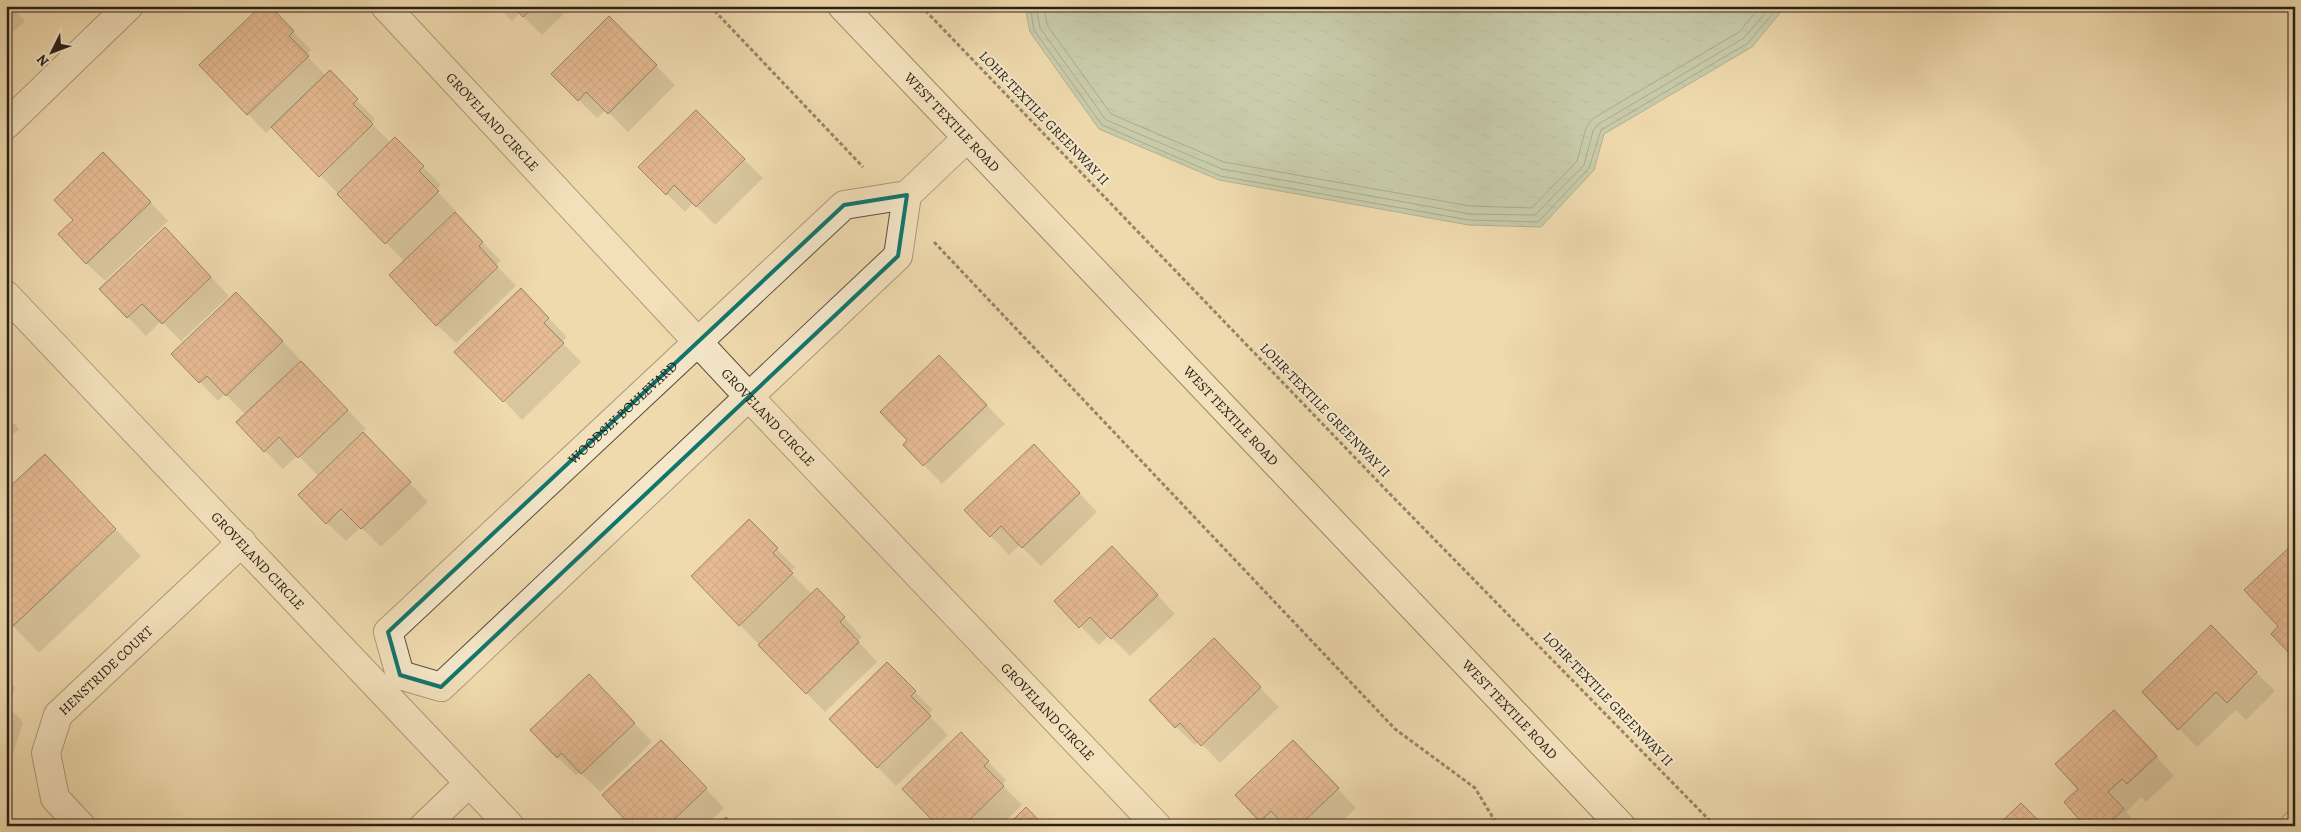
<svg xmlns="http://www.w3.org/2000/svg" width="2301" height="832" font-family="Alegreya,serif">
<style>
.water{fill:url(#water-ripples);stroke:#6d7d6e}
.shadow{fill:#0003}
.lines{fill:none;stroke-linecap:round;stroke-linejoin:round}
.shore{stroke:#626e60;stroke-width:1}
.building{fill:url(#building-cross-hatch);stroke:#2a2019}
.street-casing{stroke:#5b4e3e;stroke-width:30}
.secondary-casing{stroke:#2a2019;stroke-width:30}
.path{stroke:#2a2019;stroke-width:3;stroke-dasharray:4 2.5;stroke-linecap:butt}
.street{stroke:#f5e7ca;stroke-width:28}
.secondary{stroke:#f5e7ca;stroke-width:28}
.marked{fill:none;stroke:#0f766e;stroke-width:4;stroke-linejoin:round}
.labels{text-anchor:middle;dominant-baseline:central;stroke-width:4;stroke-linejoin:round;paint-order:stroke}
.street-label{font-size:14px;fill:#2a2019;stroke:#f5e7ca}
</style>
<defs>
<pattern id="water-ripples" width="26" height="14" patternUnits="userSpaceOnUse" patternTransform="scale(1.25)"><rect width="26" height="14" fill="#9abba7"/><path d="M2 4q2-2 4 0t4 0M15 11q2-2 4 0t4 0" fill="none" stroke="#85a08f"/></pattern>
<pattern id="building-cross-hatch" width="8" height="8" patternUnits="userSpaceOnUse" patternTransform="scale(1.25)"><rect width="8" height="8" fill="#dd9572"/><path d="M0 0l8 8M0 8l8-8" fill="none" stroke="#b3795d"/></pattern>
</defs>
<rect width="100%" height="100%" fill="#efdaae"/>
<filter id="stains"><feTurbulence type="fractalNoise" baseFrequency=".004" numOctaves="4"/><feColorMatrix values="0 0 0 0 .2 0 0 0 0 .09 0 0 0 0 .02 0 0 0 .5 -.17"/></filter>
<radialGradient id="worn" r=".72"><stop offset=".6" stop-color="#630" stop-opacity="0"/><stop offset="1" stop-color="#630" stop-opacity=".3"/></radialGradient>
<polygon class="water" points="1025,6 1785,6 1785,7 1752,47 1604,134 1594,170 1541,227 1469,225 1219,180 1099,129 1030,32"/>
<g class="shadow">
<polygon points="6,6 11,6 25,21 6,38"/>
<polygon points="497,6 572,6 542,35 520,13 512,21"/>
<polygon points="609,18 675,85 628,132 606,110 597,118 553,74"/>
<polygon points="284,22 311,50 306,55 326,76 348,91 375,119 371,123 391,143 395,139 441,185 436,190 456,211 454,213 501,261 496,265 516,286 456,343 437,325 405,262 273,127 266,133 201,65"/>
<polygon points="6,47 11,53 6,57"/>
<polygon points="696,112 763,178 715,225 693,203 685,212 640,167"/>
<polygon points="122,172 168,221 105,281 86,263 75,220"/>
<polygon points="183,247 229,296 181,341 161,321 146,336 101,289"/>
<polygon points="540,309 567,337 562,342 581,362 522,420 504,401"/>
<polygon points="255,312 366,429 362,433 428,502 381,547 361,527 346,541 327,523 319,477 298,455 283,469 265,451 246,415 225,394 218,401 200,382"/>
<polygon points="958,375 1005,424 942,484 904,445"/>
<polygon points="6,415 19,429 6,440"/>
<polygon points="1052,464 1097,512 1041,566 1020,545 1009,555 991,536"/>
<polygon points="71,482 141,556 39,653 6,619"/>
<polygon points="749,521 795,567 790,572 812,594 835,608 862,637 858,641 877,662 825,712 740,625"/>
<polygon points="1131,566 1175,614 1130,656 1109,635 1099,645 1056,601"/>
<polygon points="2229,645 2275,691 2246,720 2236,710 2197,747 2179,729"/>
<polygon points="1232,658 1279,707 1220,763 1199,741 1195,745 1176,727"/>
<polygon points="887,664 933,710 928,715 948,735 896,786 830,719"/>
<polygon points="6,678 15,687 9,708 23,722 6,776"/>
<polygon points="607,694 652,742 600,792 580,772 576,775 557,757"/>
<polygon points="2132,730 2174,776 2146,802 2141,797 2126,812 2139,826 2087,826 2080,789"/>
<polygon points="961,734 1006,780 1002,785 1022,805 1001,826 940,826"/>
<polygon points="679,760 724,808 705,826 633,826 603,795"/>
<polygon points="1311,760 1356,808 1337,826 1266,826 1237,795"/>
</g>
<g class="lines">
<g class="shore">
<polyline points="1030,6 1034,30 1102,125 1220,176 1469,220 1538,222 1589,168 1601,130 1748,43 1779,6"/>
<polyline points="1036,6 1040,28 1106,120 1222,169 1470,214 1535,215 1584,165 1593,131 1597,125 1744,38 1771,6"/>
<polyline points="1044,6 1047,25 1111,114 1224,162 1470,206 1532,208 1577,161 1586,128 1592,119 1739,32 1761,6"/>
</g>
</g>
<g class="building">
<polygon points="261,6 270,6 294,31 289,36 309,56 247,115 199,65"/>
<polygon points="512,6 535,6 523,17"/>
<polygon points="609,16 657,65 608,114 586,92 578,101 551,74"/>
<polygon points="330,70 358,99 353,104 373,124 319,177 271,127"/>
<polygon points="696,110 745,159 696,207 674,185 666,195 638,167"/>
<polygon points="395,137 424,166 419,171 439,191 385,244 337,194"/>
<polygon points="103,152 151,202 86,264 58,234 73,220 54,200"/>
<polygon points="455,212 483,242 479,246 498,267 436,326 389,275"/>
<polygon points="165,227 211,277 162,324 142,304 127,318 99,289"/>
<polygon points="521,288 549,318 544,323 564,343 503,402 454,352"/>
<polygon points="236,292 283,341 226,396 207,376 199,383 171,354"/>
<polygon points="939,355 987,405 923,466 903,445 907,440 880,412"/>
<polygon points="301,361 348,410 298,458 279,437 264,452 236,422"/>
<polygon points="363,432 411,482 361,529 341,509 326,524 298,495"/>
<polygon points="1034,444 1080,493 1022,548 1001,526 990,537 964,510"/>
<polygon points="45,454 116,529 12,627 6,621 6,490"/>
<polygon points="749,519 778,548 773,553 793,573 739,626 691,576"/>
<polygon points="2295,542 2295,659 2271,634 2278,626 2244,590"/>
<polygon points="1112,546 1158,595 1111,639 1090,617 1079,628 1054,601"/>
<polygon points="817,588 845,617 840,622 859,642 806,694 758,645"/>
<polygon points="2211,625 2257,672 2227,703 2216,692 2178,730 2142,692"/>
<polygon points="1214,638 1261,687 1201,746 1180,723 1175,728 1149,700"/>
<polygon points="887,662 916,691 911,696 931,716 877,768 829,719"/>
<polygon points="589,674 635,723 581,774 561,753 557,758 530,730"/>
<polygon points="2114,710 2157,756 2127,784 2122,779 2108,792 2124,809 2106,826 2085,826 2064,802 2078,789 2055,764"/>
<polygon points="961,732 989,761 984,766 1004,786 963,826 938,826 902,789"/>
<polygon points="661,740 707,788 667,826 639,826 633,819 628,823 602,795"/>
<polygon points="1293,740 1339,788 1299,826 1285,826 1271,811 1260,822 1235,795"/>
<polygon points="2021,803 2044,826 1997,826"/>
<polygon points="1026,807 1044,826 1007,826"/>
<polygon points="726,817 735,826 717,826"/>
</g>
<g class="lines">
<defs>
<g id="street">
<path id="s1" d="M385,6L749,397L1157,826"/>
<polyline points="6,125 129,6"/>
<path id="s2" d="M6,295L510,826"/>
<path id="s3" d="M400,675L388,632L844,205L907,195L967,138"/>
<polyline points="400,675 441,687 898,256 907,195"/>
<path id="s4" d="M81,826L55,798L46,753L58,715L242,542"/>
<polyline points="424,826 469,783"/>
<polyline points="2294,826 2295,825"/>
</g>
<g id="secondary">
<path id="s5" d="M842,6L1621,826"/>
</g>
</defs>
<use href="#street" class="street-casing"/>
<use href="#secondary" class="secondary-casing"/>
<g class="path">
<polyline points="710,6 863,167"/>
<polyline points="921,6 1388,492 1715,826"/>
<polyline points="934,242 1395,729 1475,788 1498,826"/>
</g>
<use href="#street" class="street"/>
<use href="#secondary" class="secondary"/>
</g>
<path d="M0 0H2301V832H0ZM907,195L898,256L441,687L400,675L388,632L844,205Z" fill="#efdaae" fill-opacity=".55" fill-rule="evenodd"/>
<path class="marked" d="M907,195L898,256L441,687L400,675L388,632L844,205Z"/>
<g class="labels">
<g class="street-label">
<text transform="translate(1044 118) rotate(46)">LOHR-TEXTILE GREENWAY II</text>
<text stroke="none"><textPath href="#s1" startOffset="158">GROVELAND CIRCLE</textPath></text>
<text stroke="none"><textPath href="#s5" startOffset="160">WEST TEXTILE ROAD</textPath></text>
<text transform="translate(1325 410) rotate(46)">LOHR-TEXTILE GREENWAY II</text>
<text stroke="none"><textPath href="#s3" startOffset="366">WOODSLY BOULEVARD</textPath></text>
<text stroke="none"><textPath href="#s5" startOffset="565">WEST TEXTILE ROAD</textPath></text>
<text stroke="none"><textPath href="#s1" startOffset="562">GROVELAND CIRCLE</textPath></text>
<text stroke="none"><textPath href="#s2" startOffset="366">GROVELAND CIRCLE</textPath></text>
<text stroke="none"><textPath href="#s4" startOffset="189">HENSTRIDE COURT</textPath></text>
<text transform="translate(1608 699) rotate(46)">LOHR-TEXTILE GREENWAY II</text>
<text stroke="none"><textPath href="#s5" startOffset="970">WEST TEXTILE ROAD</textPath></text>
<text stroke="none"><textPath href="#s1" startOffset="968">GROVELAND CIRCLE</textPath></text>
</g>
</g>
<rect width="2301" height="832" fill="none" stroke="#efdaae" stroke-width="25"/>
<rect x="8" y="8" width="2286" height="817" fill="none" stroke="#2a2019" stroke-width="2.5"/>
<rect x="12" y="12" width="2276" height="807" fill="none" stroke="#2a2019"/>
<g transform="translate(52 52) rotate(228)" stroke="#f5e7ca" stroke-width="4" paint-order="stroke">
<path d="M0-4L9 19L0 12L-9 19Z" fill="#2a2019"/>
<text y="-8" font-size="14" font-weight="bold" text-anchor="middle" fill="#2a2019">N</text>
</g>
<rect width="100%" height="100%" filter="url(#stains)"/>
<rect width="100%" height="100%" fill="url(#worn)"/>
</svg>
